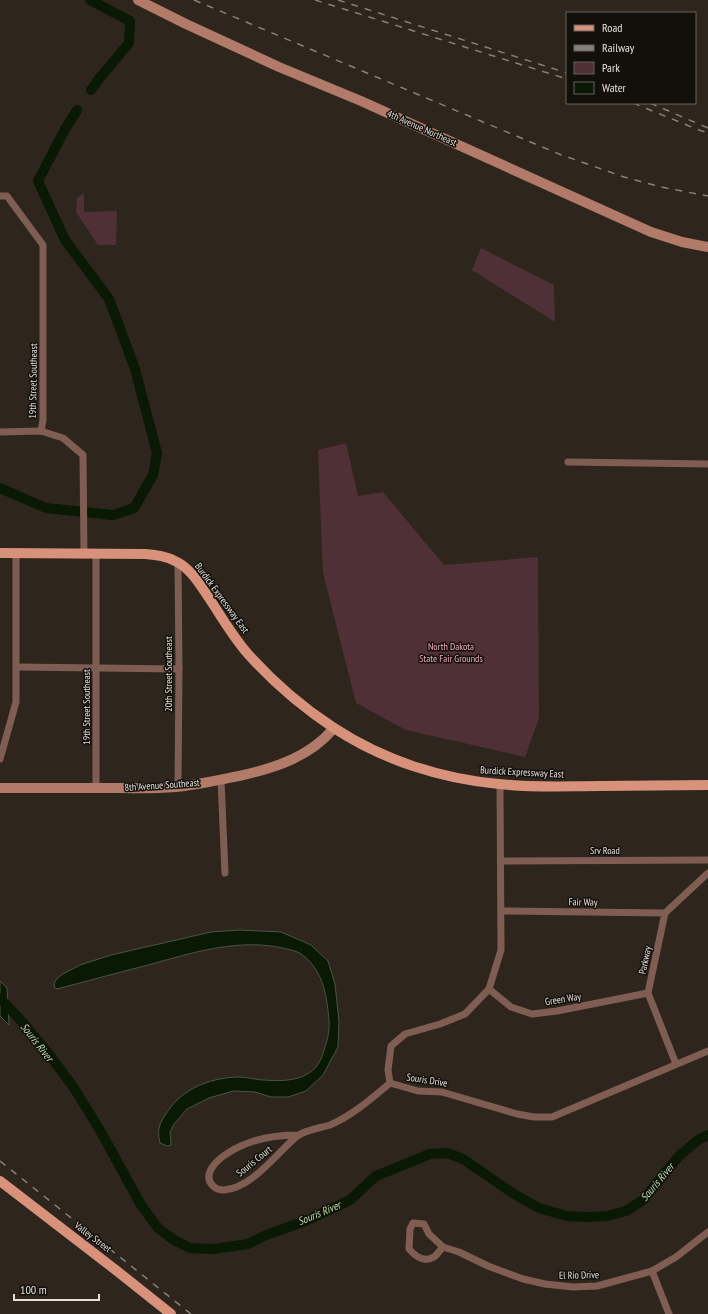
<svg xmlns="http://www.w3.org/2000/svg" width="708" height="1314" font-family="'PT Sans Narrow',sans-serif">
<style>
.green{fill:#4e3036}
.water{fill:#091903;stroke:#4b5443}
.lines{fill:none;stroke-linecap:round;stroke-linejoin:round}
.river{stroke:#091903;stroke-width:10}
.street{stroke:#805d52;stroke-width:7}
.secondary{stroke:#b17a69;stroke-width:10}
.primary{stroke:#d8917a;stroke-width:10}
.rail{stroke:#878179;stroke-width:1.5;stroke-dasharray:7 7;stroke-linecap:butt}
.labels{text-anchor:middle;dominant-baseline:central;stroke-width:3;stroke-linejoin:round;paint-order:stroke}
.street-label{font-size:10px;fill:#e4dfd9;stroke:#13100c}
.park-label{font-size:10px;fill:#f3b0be;stroke:#13100c}
.water-label{font-size:11px;font-style:italic;fill:#bbdfab;stroke:#13100c}
</style>
<rect width="100%" height="100%" fill="#2e261d"/>
<g class="green">
<polygon points="84,193 84,212 117,211 116,245 98,245 76,212 77,198"/>
<polygon points="481,248 554,285 555,322 472,270"/>
<polygon points="346,443 358,496 383,492 444,565 538,557 539,718 525,757 406,730 356,703 323,573 318,450"/>
</g>
<g class="water">
<path d="M239,930L281,932L311,945L328,961L335,984L339,1021L338,1047L323,1075L306,1091L288,1097H271L255,1092L233,1091L209,1098L187,1109L174,1124L170,1132L171,1145L167,1146L160,1143C156,1127 161,1120 171,1107C186,1087 214,1077 240,1077C248,1077 256,1080 264,1080C290,1082 317,1080 324,1050C327,1041 330,1031 329,1021C327,996 323,969 301,954C297,951 291,950 287,949C240,937 192,953 148,965C117,973 87,981 57,989L54,987L55,981L61,975L80,965L111,955L211,932Z"/>
<polygon points="0,981 7,988 9,1025 0,1016"/>
</g>
<g class="lines">
<g class="river">
<polyline points="90,0 130,21 129,43 99,79 91,90"/>
<polyline points="0,488 46,508 113,515 134,508 153,475 157,453 135,369 109,299 65,240 38,181 64,131 77,110"/>
<polyline points="0,998 24,1024 51,1057 74,1088 101,1132 141,1205 158,1228 174,1240 190,1248 213,1249 248,1244 266,1235 308,1220 350,1200 376,1176 430,1154 447,1153 463,1159 514,1194 539,1208 567,1216 587,1217 607,1216 626,1211 643,1200 679,1156 698,1140 708,1135"/>
</g>
<g class="street">
<polyline points="0,196 7,196 43,245 43,420 41,431"/>
<polyline points="0,432 41,431 63,438 83,455 84,553"/>
<polyline points="568,462 708,464"/>
<polyline points="17,667 179,669"/>
<polyline points="0,759 16,702 16,553"/>
<polyline points="221,780 225,873"/>
<polyline points="178,786 179,669 178,562"/>
<polyline points="96,788 96,553"/>
<polyline points="501,861 708,860"/>
<polyline points="501,911 665,913"/>
<polyline points="489,989 511,1007 532,1014 557,1011 648,993"/>
<polyline points="676,1064 648,993 665,913 708,873"/>
<polyline points="390,1083 388,1070 391,1046 405,1034 440,1024 465,1014 489,989 501,950 500,785"/>
<polyline points="390,1083 418,1091 442,1092 517,1114 534,1117 552,1117 708,1051"/>
<path d="M298,1135C274,1135 248,1140 228,1153C218,1159 201,1174 213,1186C216,1189 220,1190 224,1190C252,1188 276,1154 296,1137C303,1130 321,1128 330,1125C353,1115 372,1098 390,1083"/>
<path d="M413,1223L424,1224L429,1234L443,1247C440,1250 437,1255 434,1257C424,1263 415,1256 409,1249L410,1229Z"/>
<polyline points="443,1247 459,1252 488,1266 523,1279 545,1284 573,1287 597,1286 652,1271 676,1257 708,1232"/>
<polyline points="652,1271 669,1314"/>
</g>
<g class="secondary">
<polyline points="138,0 186,24 279,67 361,101 651,232 682,242 708,247"/>
<path d="M0,788C33,788 67,788 100,788C125,788 151,789 176,787C197,785 218,780 239,776C275,768 310,757 334,728"/>
</g>
<g class="primary">
<path d="M0,553L145,554C156,555 167,556 177,562C191,569 200,585 209,598C221,616 233,637 248,654C273,682 302,707 334,728C383,760 441,779 499,784C533,788 567,786 600,786C636,786 672,785 708,785"/>
<polyline points="0,1181 117,1271 171,1314"/>
</g>
<g class="rail">
<polyline points="194,0 559,154 624,177 661,187 708,196"/>
<polyline points="315,0 567,79"/>
<polyline points="338,0 567,73"/>
<polyline points="633,103 699,130 708,133"/>
<polyline points="650,103 708,128"/>
<polyline points="0,1161 191,1314"/>
</g>
</g>
<g class="labels">
<g class="street-label">
<text transform="translate(422 128) rotate(24)">4th Avenue Northeast</text>
<text transform="translate(33 381) rotate(-89)">19th Street Southeast</text>
<text transform="translate(222 598) rotate(54)">Burdick Expressway East</text>
<text transform="translate(168 674) rotate(-90)">20th Street Southeast</text>
<text transform="translate(86 707) rotate(-90)">19th Street Southeast</text>
<text transform="translate(522 772) rotate(3)">Burdick Expressway East</text>
<text transform="translate(162 785) rotate(-4)">8th Avenue Southeast</text>
<text x="605" y="850">Srv Road</text>
<text transform="translate(583 902) rotate(1)">Fair Way</text>
<text transform="translate(645 960) rotate(-78)">Parkway</text>
<text transform="translate(563 999) rotate(-9)">Green Way</text>
<text transform="translate(427 1080) rotate(9)">Souris Drive</text>
<text transform="translate(254 1161) rotate(-39)">Souris Court</text>
<text transform="translate(93 1237) rotate(37)">Valley Street</text>
<text transform="translate(579 1275) rotate(-1)">El Rio Drive</text>
</g>
<g class="park-label">
<text x="451" y="646">North Dakota<tspan x="451" dy="12">State Fair Grounds</tspan></text>
</g>
<g class="water-label">
<text transform="translate(37 1042) rotate(52)">Souris River</text>
<text transform="translate(657 1182) rotate(-50)">Souris River</text>
<text transform="translate(319 1213) rotate(-23)">Souris River</text>
</g>
</g>
<rect x="566" y="12" width="130" height="92" fill="#13100c" stroke="#67635e"/>
<rect x="574" y="25" width="20" height="6" fill="#d8917a" stroke="#67635e"/>
<text x="602" y="32" font-size="12" fill="#e4dfd9">Road</text>
<rect x="574" y="45" width="20" height="6" fill="#878179" stroke="#67635e"/>
<text x="602" y="52" font-size="12" fill="#e4dfd9">Railway</text>
<rect x="574" y="62" width="20" height="12" fill="#4e3036" stroke="#67635e"/>
<text x="602" y="72" font-size="12" fill="#e4dfd9">Park</text>
<rect x="574" y="82" width="20" height="12" fill="#091903" stroke="#67635e"/>
<text x="602" y="92" font-size="12" fill="#e4dfd9">Water</text>
<path d="M14 1294v6h85v-6" fill="none" stroke="#e4dfd9" stroke-width="2"/>
<text x="20" y="1294" font-size="12" fill="#e4dfd9" stroke="#13100c" stroke-width="3" paint-order="stroke">100 m</text>
</svg>
